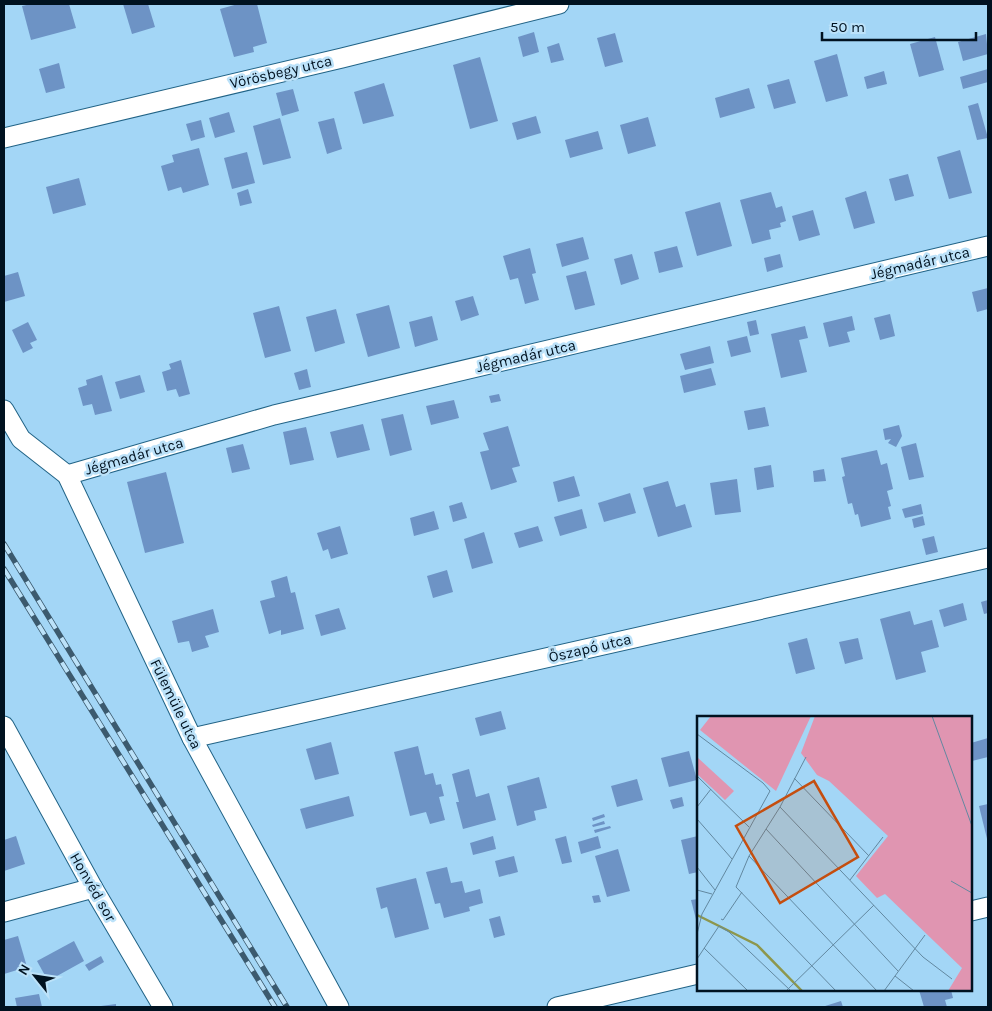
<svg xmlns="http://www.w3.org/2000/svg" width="992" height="1011" font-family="Karla,sans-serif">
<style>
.building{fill:#6d93c5}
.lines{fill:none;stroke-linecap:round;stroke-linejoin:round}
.minor-casing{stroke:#216386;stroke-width:21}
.minor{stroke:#fff;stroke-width:19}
.rail-casing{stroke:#3c5a6e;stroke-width:5.5}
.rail{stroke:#bce2f9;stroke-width:4;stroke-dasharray:11;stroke-linecap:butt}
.labels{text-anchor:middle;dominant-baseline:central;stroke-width:5;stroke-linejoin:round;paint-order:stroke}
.street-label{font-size:15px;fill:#001220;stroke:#bce2f9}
.inset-river{fill:none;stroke:#8d974d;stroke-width:2.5}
.inset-road{fill:none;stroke:#6288a0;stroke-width:1}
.view{fill:#c54e0f;fill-opacity:0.15;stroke:#c54e0f;stroke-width:2.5}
.inset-edge{fill:none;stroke:#001220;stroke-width:2.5}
</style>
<rect width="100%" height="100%" fill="#a3d6f6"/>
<g class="building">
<polygon points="31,4 69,4 76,28 31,40 22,6"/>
<polygon points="123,4 148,4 155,27 132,34"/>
<polygon points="238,4 257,4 267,43 253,47 254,52 234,57 220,9"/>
<polygon points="534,32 539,52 523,57 518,37"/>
<polygon points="615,33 623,62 605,67 597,38"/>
<polygon points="986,34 988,54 963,61 958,42"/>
<polygon points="935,37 944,70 919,77 910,44"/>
<polygon points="559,43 564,60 551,63 547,47"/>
<polygon points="837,54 848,96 826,102 814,61"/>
<polygon points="480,57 498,121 470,129 453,65"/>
<polygon points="59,63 65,88 46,93 39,69"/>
<polygon points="988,69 988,82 963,89 960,77"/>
<polygon points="884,71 887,84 867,89 864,77"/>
<polygon points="789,79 796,103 774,109 767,85"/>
<polygon points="384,83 394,116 363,124 354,92"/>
<polygon points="749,88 755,108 720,118 715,98"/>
<polygon points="293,89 299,111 282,116 276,93"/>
<polygon points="978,103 988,138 977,140 968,106"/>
<polygon points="229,112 235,132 215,138 209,118"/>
<polygon points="536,116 541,133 517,140 512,123"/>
<polygon points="648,117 656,146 628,154 620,125"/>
<polygon points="280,118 291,158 263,165 253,126"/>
<polygon points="334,118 342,149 327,154 318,122"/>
<polygon points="201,120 205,137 191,141 186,124"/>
<polygon points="598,131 603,149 570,158 565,140"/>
<polygon points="199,148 209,185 183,193 181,187 168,191 161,166 174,162 172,155"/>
<polygon points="960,150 972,193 949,199 937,157"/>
<polygon points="247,152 255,183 232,189 224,158"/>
<polygon points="908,174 914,196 895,201 889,179"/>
<polygon points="79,178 86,205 53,214 46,187"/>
<polygon points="248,189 252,203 240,206 237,193"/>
<polygon points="866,191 875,223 854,229 845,198"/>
<polygon points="771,192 776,208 782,206 786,221 780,223 781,227 769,230 771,239 752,244 740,200"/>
<polygon points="720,202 732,246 697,256 685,212"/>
<polygon points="813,210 820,235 799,241 792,216"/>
<polygon points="583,237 589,259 562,267 556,244"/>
<polygon points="677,246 683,267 659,273 654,252"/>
<polygon points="530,248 536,273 532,274 539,300 525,304 518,278 510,280 503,256"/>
<polygon points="632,254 639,279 621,285 614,259"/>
<polygon points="780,254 783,267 767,272 764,258"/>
<polygon points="586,271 595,305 575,310 566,276"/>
<polygon points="18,272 25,296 4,302 4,276"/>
<polygon points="988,288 988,309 977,312 972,292"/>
<polygon points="473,296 479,315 461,321 455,301"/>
<polygon points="389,305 400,348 368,357 356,314"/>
<polygon points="279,306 291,351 265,358 253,313"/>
<polygon points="336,309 345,343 315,352 306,317"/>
<polygon points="890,314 895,336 880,340 874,318"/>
<polygon points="432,316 438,340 415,347 409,322"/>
<polygon points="852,316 855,330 847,332 850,342 829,347 823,323"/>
<polygon points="756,320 759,334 750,336 747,322"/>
<polygon points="28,322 37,340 30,343 33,348 23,353 12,330"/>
<polygon points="805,326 808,338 799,340 807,372 781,378 771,334"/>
<polygon points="747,336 751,352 731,357 727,341"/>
<polygon points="710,346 714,363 685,370 680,354"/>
<polygon points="181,360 190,394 179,397 176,389 167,391 162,372 171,369 169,364"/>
<polygon points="711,368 716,385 684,393 680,376"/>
<polygon points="307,369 311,387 299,390 294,373"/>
<polygon points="102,375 112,411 95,415 92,404 83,406 78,388 87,385 86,380"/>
<polygon points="140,375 145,392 120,399 115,382"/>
<polygon points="499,394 501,401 491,403 489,396"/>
<polygon points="454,400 459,418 431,425 426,406"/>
<polygon points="765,407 769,426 748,430 744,411"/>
<polygon points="403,414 412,450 390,456 381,419"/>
<polygon points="363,424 370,450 337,458 330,432"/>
<polygon points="899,425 902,436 896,447 888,443 891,439 885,440 883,429"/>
<polygon points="508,426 520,466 512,468 517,482 491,490 480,452 489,450 483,433"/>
<polygon points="306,427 314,460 290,465 283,432"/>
<polygon points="916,443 924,477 909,480 901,447"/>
<polygon points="243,444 250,469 232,473 226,448"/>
<polygon points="877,450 881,465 887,463 893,489 887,491 891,506 888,507 891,519 861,527 858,514 855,515 852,503 848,504 842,477 845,476 841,458"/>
<polygon points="771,465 774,487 757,490 754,468"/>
<polygon points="824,469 826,481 814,482 813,471"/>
<polygon points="166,472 184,543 145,553 127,482"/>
<polygon points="574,476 580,496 558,502 553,482"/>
<polygon points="737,479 741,512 715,515 710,483"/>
<polygon points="668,481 676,507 685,504 692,527 658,537 643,488"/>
<polygon points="630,493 636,513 604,522 598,503"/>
<polygon points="462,502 467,518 453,522 449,506"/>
<polygon points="921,504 923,514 905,518 902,509"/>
<polygon points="582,509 587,528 560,536 554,517"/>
<polygon points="434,511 439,529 414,536 410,518"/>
<polygon points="923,516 925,525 914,528 912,519"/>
<polygon points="340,526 348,554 331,559 328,549 323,551 317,533"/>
<polygon points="538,526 543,541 519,548 514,533"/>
<polygon points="484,532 493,563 472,569 464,539"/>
<polygon points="934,536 938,552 926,555 922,539"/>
<polygon points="447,570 453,592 433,598 427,576"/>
<polygon points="287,576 291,593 295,592 304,629 281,635 281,630 269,634 260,601 275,597 271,581"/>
<polygon points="988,600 988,613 984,614 981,602"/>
<polygon points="963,603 967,620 944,627 939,610"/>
<polygon points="339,608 346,629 321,636 315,615"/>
<polygon points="213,609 219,632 205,636 209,647 192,652 189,641 178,643 172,621"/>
<polygon points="910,611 914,625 932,620 939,647 921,652 926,672 896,680 880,619"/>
<polygon points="807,638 815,669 796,674 788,643"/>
<polygon points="858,638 863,659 845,664 839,642"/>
<polygon points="501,711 506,729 480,736 475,718"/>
<polygon points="988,738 988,757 972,761 971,743"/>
<polygon points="331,742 339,774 315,780 306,749"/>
<polygon points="418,746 425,775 433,773 436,785 441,784 444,796 439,797 445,820 430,824 426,812 410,816 394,752"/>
<polygon points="689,751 697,780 669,787 661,758"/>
<polygon points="469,769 476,797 489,793 496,820 463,829 456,802 459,802 452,774"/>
<polygon points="539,777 547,808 534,811 536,820 517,826 507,786"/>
<polygon points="637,779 643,800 617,807 611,786"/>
<polygon points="349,796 354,816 306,829 300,809"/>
<polygon points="682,797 684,806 673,809 670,800"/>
<polygon points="988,804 988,843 979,806"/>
<polygon points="604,814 605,817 593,821 592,818"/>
<polygon points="604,821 605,824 593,827 592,825"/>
<polygon points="610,826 611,828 595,833 594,830"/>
<polygon points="16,836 25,864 4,871 4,840"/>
<polygon points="493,836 496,849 473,855 470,843"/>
<polygon points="566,836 572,862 562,864 555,839"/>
<polygon points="598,836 601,848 581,854 578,842"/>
<polygon points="698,836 698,872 689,874 681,840"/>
<polygon points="618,849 630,891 607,897 595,856"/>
<polygon points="514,856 518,872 499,877 495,861"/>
<polygon points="447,867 451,883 462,881 465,893 480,889 483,903 469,907 470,911 444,918 440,903 435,904 426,872"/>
<polygon points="416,878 429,929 395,938 387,907 381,909 376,888"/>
<polygon points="599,895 601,902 594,903 592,896"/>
<polygon points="698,899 698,927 691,900"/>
<polygon points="500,916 505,935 494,938 489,919"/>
<polygon points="18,936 27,967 4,974 4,940"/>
<polygon points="74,941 84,961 48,981 37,961"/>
<polygon points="101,956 104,962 89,971 85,965"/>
<polygon points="919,990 951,990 953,998 945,1000 947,1007 924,1007"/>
<polygon points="39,994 42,1007 17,1007 15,998"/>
<polygon points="841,1001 843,1007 822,1007"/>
<polygon points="116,1004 116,1007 101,1007 101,1006"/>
</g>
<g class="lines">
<defs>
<g id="minor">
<polyline points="4,138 342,58 559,4"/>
<polyline points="4,410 21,439 67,475 192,738 339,1007"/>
<polyline points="67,475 274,415 988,246"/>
<polyline points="4,726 93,888 163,1007"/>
<polyline points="192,738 988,558"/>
<polyline points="971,911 988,907"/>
<polyline points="4,912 93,888"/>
<polyline points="557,1007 698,974"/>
</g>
</defs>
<use href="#minor" class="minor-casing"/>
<use href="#minor" class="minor"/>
<defs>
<g id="rail">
<polyline points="4,544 287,1007"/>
<polyline points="4,569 275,1007"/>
</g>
</defs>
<use href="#rail" class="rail-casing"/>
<use href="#rail" class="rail"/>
</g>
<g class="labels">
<g class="street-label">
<text transform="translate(281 72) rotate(-13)">Vörösbegy utca</text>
<text transform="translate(920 263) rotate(-13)">Jégmadár utca</text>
<text transform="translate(526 356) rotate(-13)">Jégmadár utca</text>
<text transform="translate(134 456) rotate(-16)">Jégmadár utca</text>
<text transform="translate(590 648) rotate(-13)">Őszapó utca</text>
<text transform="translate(176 704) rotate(64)">Fülemüle utca</text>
<text transform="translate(93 887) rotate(60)">Honvéd sor</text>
</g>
</g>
<g transform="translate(697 716)">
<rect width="275" height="275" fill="#a3d6f6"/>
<path d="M14,0H114L79,75L3,14ZM118,0H275V275H251L265,252L188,178L180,182L159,160L191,120L132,65L120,59L104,37ZM0,41L37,75L28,84L0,58Z" fill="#e095b1"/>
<path class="inset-river" d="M0,199L60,229L105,275"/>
<path class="inset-road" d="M235,0L275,110M0,18L66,67L73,75L5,198L0,218M109,41L83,91L52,140L39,171L139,275M0,60L52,111M97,62L172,140M0,91L14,73M83,91L226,241L255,263M0,103L35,143M69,113L201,255M52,140L180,275M0,151L18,174M153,164L186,121M254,165L275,177M0,174L15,178M24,203L26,204L45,176M7,232L51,275M0,243L22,210L32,216L94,275M198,260L217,275M89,275L177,189M187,275L228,219"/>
<path class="view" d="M117,65L161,141L83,187L39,110Z"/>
<rect width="275" height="275" class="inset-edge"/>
</g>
<rect width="992" height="1011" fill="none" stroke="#001220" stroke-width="10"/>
<g transform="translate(35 976) rotate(300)" stroke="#bce2f9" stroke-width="4" paint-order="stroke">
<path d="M0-4L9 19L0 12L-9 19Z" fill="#001220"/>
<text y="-8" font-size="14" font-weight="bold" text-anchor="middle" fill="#001220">N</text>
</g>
<path d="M822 32v8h154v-8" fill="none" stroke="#001220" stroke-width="2.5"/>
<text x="830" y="32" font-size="15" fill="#001220" stroke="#bce2f9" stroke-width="4" paint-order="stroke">50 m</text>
</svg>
